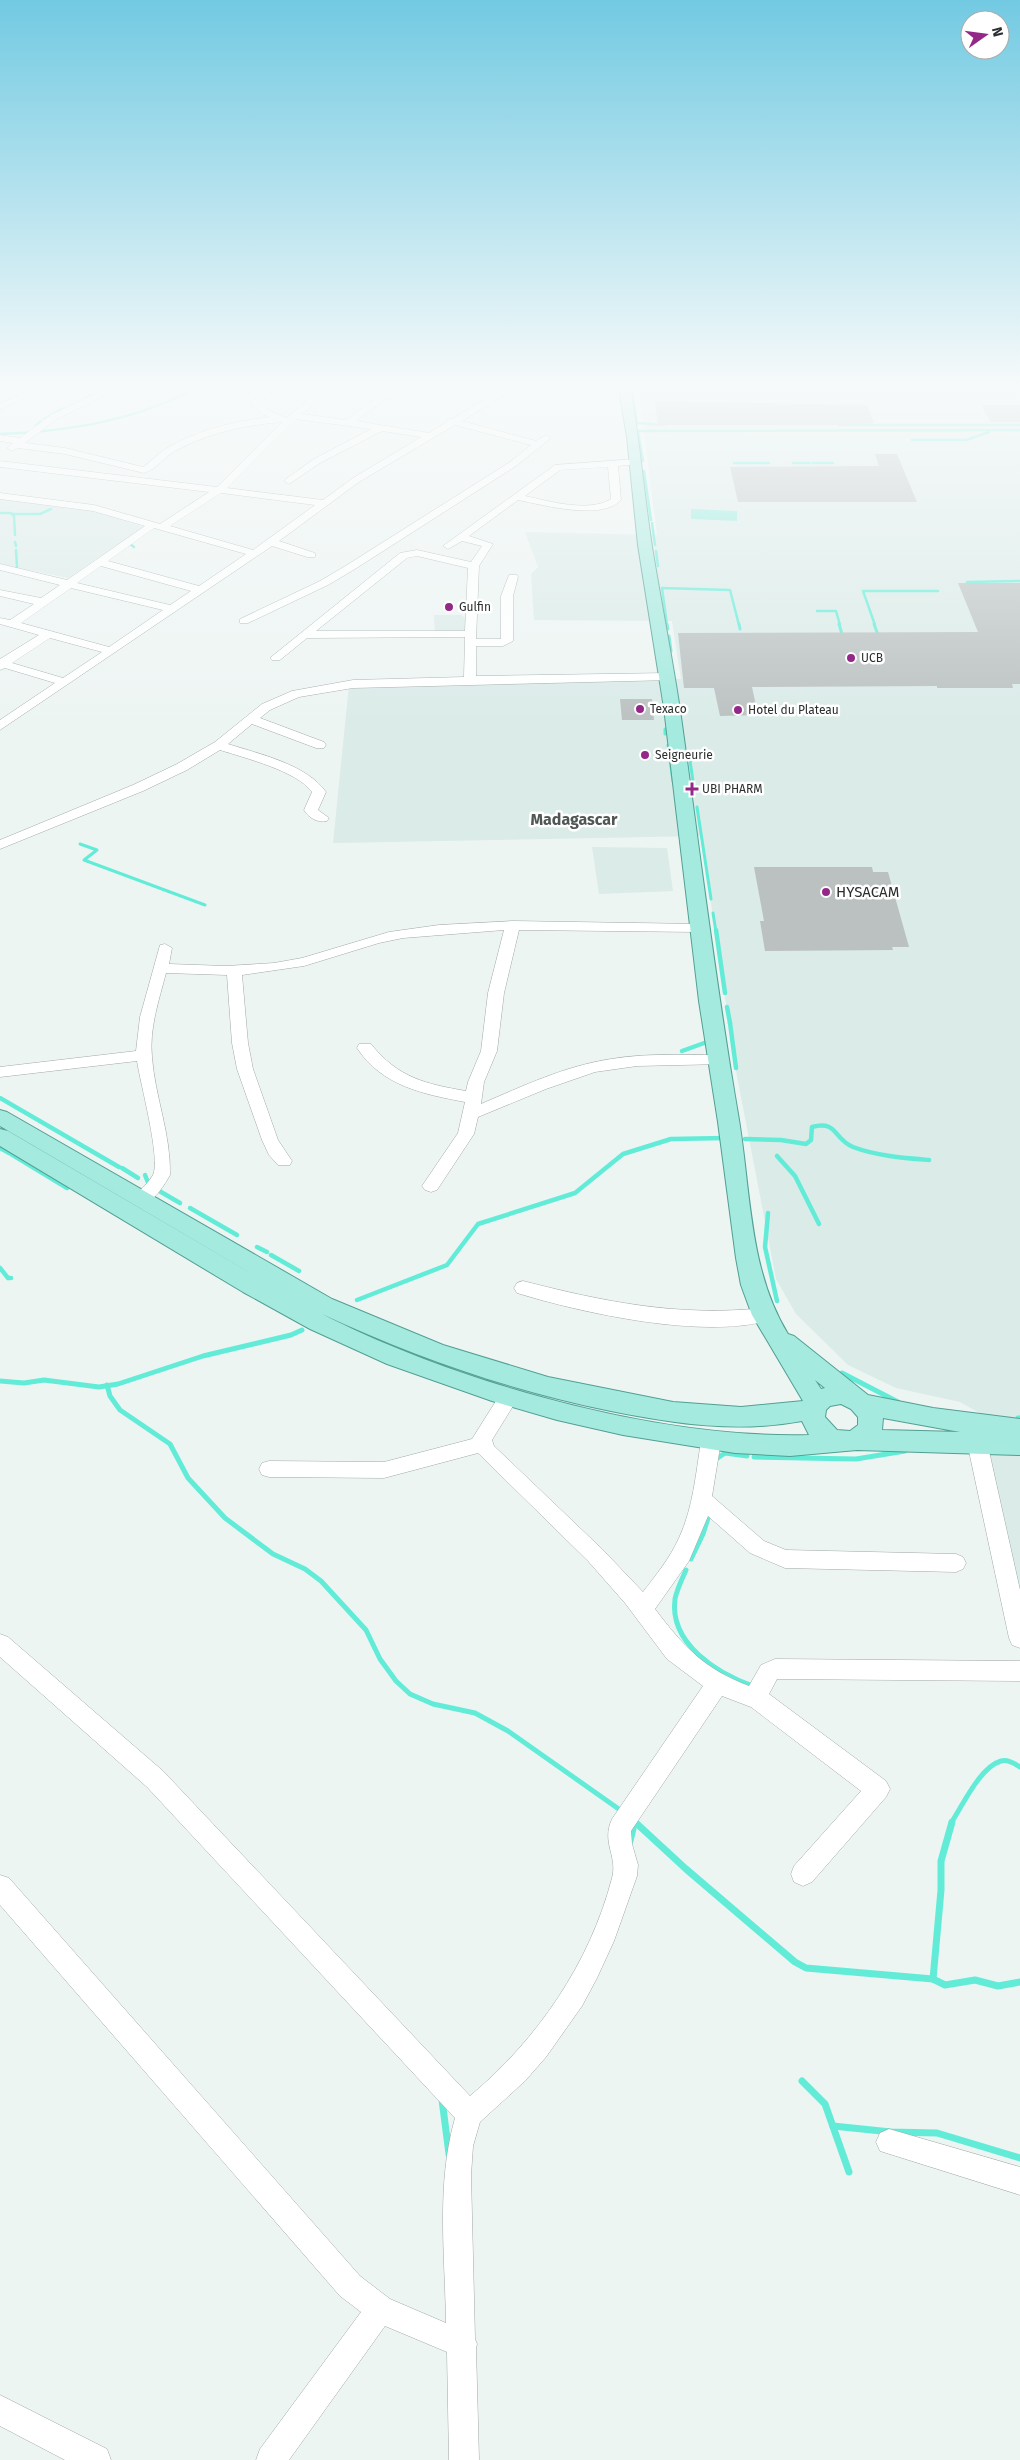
<svg xmlns="http://www.w3.org/2000/svg" width="1020" height="2460" font-family="'Fira Sans',sans-serif">
<style>
.built{fill:#daebe8}
.green{fill:#8de9da}
.lines{fill:none;stroke-linecap:round;stroke-linejoin:round}
.stream-far4{stroke:#62ecd8;stroke-width:2.5}
.stream-far3{stroke:#62ecd8;stroke-width:3}
.stream-far2{stroke:#62ecd8;stroke-width:4.5}
.stream-far1{stroke:#62ecd8;stroke-width:5}
.stream{stroke:#62ecd8;stroke-width:7}
.building{fill:#bac1c0}
.minor-casing{stroke:#a2a9a8;stroke-width:1}
.major-casing{stroke:#529f93;stroke-width:2}
.minor{fill:#fff;fill-rule:evenodd}
.major{fill:#a4eadf;fill-rule:evenodd}
.poi-dot{fill:#942889;stroke:#fff;stroke-width:2}
.labels{text-anchor:middle;dominant-baseline:central;stroke-width:5;stroke-linejoin:round;paint-order:stroke}
.far-poi-label{font-size:12px;fill:#2b2e2e;stroke:#fff;text-anchor:start}
.poi-label{font-size:15px;fill:#2b2e2e;stroke:#fff;text-anchor:start}
.far-district-label{font-size:16px;font-weight:bold;fill:#4f5654;stroke:#fff}
</style>
<rect width="100%" height="100%" fill="#edf5f3"/>
<g class="built">
<polygon points="638,384 1020,384 1020,1649 973,1446 1008,1429 960,1402 896,1388 848,1365 796,1314 776,1279 736,1071 701,836 333,843 349,685 481,681 681,679 672,621 534,620 531,574 538,567 525,532 657,535"/>
<polygon points="0,498 89,509 143,527 68,578 0,564"/>
<polygon points="434,615 461,615 469,621 471,632 435,633"/>
<polygon points="592,847 667,848 673,891 599,894"/>
</g>
<polygon class="green" points="691,509 737,511 737,521 691,519"/>
<g class="lines">
<g class="stream-far4">
<polyline points="634,384 710,384"/>
<polyline points="111,387 117,384"/>
<polyline points="632,390 637,423 664,425"/>
<polyline points="85,398 101,391"/>
<polyline points="44,419 63,408"/>
<polyline points="36,425 41,421"/>
<polyline points="839,425 1020,425"/>
<polyline points="639,431 1020,430"/>
<polyline points="638,432 643,461"/>
<path d="M0,434C73,431 139,420 204,384"/>
<polyline points="912,440 966,440 989,432"/>
<polyline points="734,463 769,463"/>
<polyline points="793,463 810,463"/>
<polyline points="813,463 833,463"/>
<polyline points="644,471 651,520"/>
<polyline points="0,513 11,513 14,516 15,535"/>
<polyline points="12,514 40,514 51,509"/>
<polyline points="652,523 655,545"/>
<polyline points="15,542 16,546"/>
<polyline points="130,544 134,547"/>
<polyline points="16,550 17,567"/>
<polyline points="656,551 658,566"/>
<polyline points="967,582 1020,581"/>
<polyline points="817,611 836,611 840,625"/>
<polyline points="667,625 662,588 730,590 739,625"/>
<polyline points="875,625 863,591 938,591"/>
</g>
<g class="stream-far3">
<polyline points="667,624 668,629"/>
<polyline points="739,624 740,629"/>
<polyline points="839,624 842,634"/>
<polyline points="874,624 878,635"/>
<polyline points="669,636 671,651"/>
<polyline points="665,729 665,734"/>
<polyline points="668,745 673,781"/>
<polyline points="689,754 693,781"/>
<polyline points="697,807 711,899"/>
<polyline points="80,844 97,850 84,860 205,905"/>
<polyline points="713,913 716,932"/>
</g>
<g class="stream-far2">
<polyline points="716,930 725,993"/>
<polyline points="727,1007 730,1023"/>
<polyline points="730,1023 736,1068"/>
<polyline points="682,1051 707,1042"/>
<polyline points="0,1098 119,1167"/>
<path d="M745,1139L781,1140L806,1144L811,1140L812,1127C838,1120 833,1139 853,1147C877,1156 904,1158 929,1160"/>
<polyline points="0,1148 9,1153"/>
<polyline points="11,1154 67,1188"/>
<polyline points="777,1156 795,1176 819,1224"/>
<polyline points="122,1168 138,1178"/>
<polyline points="145,1175 149,1185 180,1203"/>
<polyline points="190,1208 237,1235"/>
<polyline points="768,1213 765,1247 777,1301"/>
<polyline points="257,1247 267,1252"/>
<polyline points="271,1255 299,1271"/>
<polyline points="0,1268 8,1278 11,1278"/>
<polyline points="357,1300 447,1265 478,1224 575,1193 623,1154 671,1139 725,1138"/>
</g>
<g class="stream-far1">
<polyline points="842,1373 898,1402"/>
<polyline points="0,1381 24,1383 44,1380 99,1387 118,1384 203,1356 291,1335 302,1330"/>
<polyline points="107,1385 110,1396 120,1410 170,1444 188,1478 225,1518 273,1554 305,1569 321,1581 366,1630 380,1659 396,1681 410,1694 433,1704 475,1713 508,1731 623,1812"/>
<polyline points="1018,1418 1020,1418"/>
<polyline points="754,1457 856,1459 905,1451"/>
<polyline points="716,1459 725,1453 747,1456"/>
<polyline points="691,1559 703,1534 710,1512"/>
<path d="M686,1570C682,1579 677,1589 675,1599C669,1644 718,1674 753,1686"/>
<polyline points="633,1820 636,1823"/>
<path d="M951,1823C963,1805 980,1767 1001,1761C1008,1759 1015,1764 1020,1767"/>
</g>
<g class="stream">
<polyline points="635,1822 686,1869 795,1962 806,1968 933,1979 945,1985 975,1980 998,1986 1020,1982"/>
<polyline points="630,1841 633,1829"/>
<polyline points="933,1979 941,1890 941,1861 952,1822"/>
<polyline points="802,2081 825,2104 849,2172"/>
<polyline points="442,2100 449,2154"/>
<polyline points="833,2126 891,2132 937,2133 1020,2158"/>
</g>
</g>
<g class="building">
<polygon points="655,401 867,405 874,423 842,425 658,425"/>
<polygon points="981,405 1020,405 1020,422 991,422"/>
<polygon points="875,454 897,454 917,502 738,502 730,467 879,466"/>
<polygon points="958,583 1020,583 1020,684 1012,684 1013,688 937,688 937,686 752,687 758,715 720,716 714,688 684,688 678,633 978,632"/>
<polygon points="620,699 652,699 654,720 622,720"/>
<polygon points="754,867 872,867 873,872 888,872 909,947 892,947 893,950 765,951 760,921 764,921"/>
</g>
<g class="lines">
<defs>
<g id="minor">
<polygon points="42,384 53,384 0,410 0,404"/>
<path d="M117,384H128L57,419L25,443L65,448L143,467C152,461 158,453 167,448C198,430 235,421 270,417L264,415L250,403L264,390L271,392L260,403L270,411L286,418L306,402L316,384H324L313,405L302,414L346,420L396,384H405L356,421L429,433L447,422L448,419H452L511,384H521L462,421L536,441L546,435L551,438L516,466L355,569L328,585L248,623H240V619L320,581L347,565L510,462L531,445L455,425L359,482L279,541L315,553V557H307L272,546L0,730V720L55,683L5,668L0,670V659L39,635L0,624V618L10,620L34,604L0,596V590L41,598L60,585L0,570V564L67,580L145,526L93,511L0,499V493L94,505L160,524L209,492L0,467V461L217,487L282,422C245,425 208,433 175,451C164,457 157,469 144,473L65,454L18,448L12,451L7,448L13,443L0,441V435L20,438L51,415ZM296,419L371,429L314,459L286,479L284,481L289,484L320,463L382,431L421,437L353,478L323,500L227,488ZM221,493L315,505L253,550L170,526ZM154,528L246,554L199,586L108,561ZM101,566L191,591L170,605L77,583ZM71,588L163,610L109,647L21,623ZM50,638L102,652L63,678L12,663Z"/>
<path d="M636,459L639,460V464L618,466L621,500C602,521 543,505 518,500L469,536L493,544L479,566L476,639H501V596L509,575H517L518,577L513,596V641L503,646H476V676L667,673L673,677L671,680L353,688L299,697L270,710L260,718L324,742L326,745L324,748H316L252,724L228,744C259,754 306,764 326,792L318,810L329,818L327,821C317,823 309,818 304,810L312,792C297,771 245,758 220,750L187,770L143,791L0,849V840L133,785L177,764L215,742L262,704L292,691L353,680L464,677L465,637L307,638L280,660H272L270,658L400,553L417,550L471,562L482,546L462,541L448,549L443,546L555,465ZM608,467L611,499C588,513 549,501 525,496L560,470ZM417,556L468,568L465,631H316L407,558Z"/>
<path d="M513,921L699,924L706,928L699,932L519,930L504,993L497,1051L484,1082L481,1104C523,1086 565,1066 611,1059C646,1053 682,1055 718,1055L724,1056L726,1060L724,1064L637,1066L595,1072L546,1089L478,1117L474,1134L437,1190L431,1192L425,1190L422,1186L458,1133L465,1102C423,1094 382,1086 357,1048L359,1044H371C398,1078 426,1084 466,1091L468,1082L481,1051L488,993L504,930L403,938L379,943L304,966L242,975L248,1043L253,1069L278,1140L292,1161L290,1165H278L269,1155L262,1140L237,1069L232,1043L227,975L166,973C159,1000 149,1029 152,1057C155,1097 171,1134 170,1175C163,1187 151,1208 136,1203L133,1199C139,1190 148,1184 153,1175C161,1159 140,1082 137,1061L0,1077V1067L136,1051L140,1017L160,945L165,944L172,948L169,964L226,966L274,963L302,958L389,932L439,925Z"/>
<path d="M523,1281C605,1302 679,1317 764,1308L770,1310L773,1315L770,1320C705,1340 582,1313 517,1293L514,1288L517,1283Z"/>
<path d="M508,1390L515,1393L518,1398L492,1440L494,1446L602,1549L643,1592C656,1575 670,1558 679,1538C693,1508 696,1473 701,1441L704,1435L711,1433L718,1435L721,1441L712,1496L764,1541L786,1550L956,1554L963,1557L966,1563L963,1569L956,1572L785,1568L750,1553L708,1516L689,1561L655,1609C684,1647 704,1669 749,1686L761,1665L775,1659L1020,1661V1681L777,1679L769,1694L886,1781L890,1789L886,1797L812,1882L803,1886L794,1882L791,1874L794,1866L861,1791L751,1707L722,1696L631,1831L632,1844L638,1865L637,1876L614,1941L597,1978L582,2006L546,2057L525,2081L480,2122L473,2146L471,2175L475,2339L477,2344L476,2348L479,2460H449L447,2352L385,2326L289,2460H256L260,2449L361,2312L340,2296L0,1905V1875L9,1878L360,2276L390,2299L446,2323C445,2255 436,2184 455,2118L147,1787L0,1657V1634L8,1637L163,1771L470,2096C537,2040 590,1963 612,1878C618,1856 601,1843 612,1819L703,1686L667,1659L625,1603L588,1561L478,1453L384,1478L269,1477L262,1475L259,1469L262,1463L269,1461L384,1462L472,1439L501,1393Z"/>
<polygon points="977,1434 984,1436 987,1442 1020,1590 1020,1648 1012,1645 1009,1638 967,1442 970,1436"/>
<polygon points="889,2129 1020,2167 1020,2195 880,2151 876,2142 880,2133"/>
<polygon points="0,2395 107,2449 111,2460 65,2460 0,2426"/>
</g>
<path id="major" d="M618,384H630C639,438 644,493 652,547C661,602 672,656 680,710C699,845 715,980 738,1114C751,1188 748,1269 788,1334L794,1336L868,1395L933,1408L1020,1419V1455L857,1450L790,1456L735,1453L623,1435L557,1420L492,1401L387,1364L310,1329L243,1292L0,1146V1129L8,1131L312,1309L0,1126V1110L7,1112L332,1299L443,1345L548,1377L673,1402L741,1407L803,1401L752,1315L741,1285L736,1258L718,1122L699,1001L664,708L638,545L627,437ZM322,1314C415,1357 511,1391 611,1411C675,1424 738,1433 802,1421L809,1435C658,1439 457,1383 322,1314ZM815,1380L825,1388L821,1389ZM841,1404L851,1409L858,1417V1425L850,1431L837,1430L825,1417L826,1410L830,1406ZM883,1418L960,1432L882,1430Z"/>
</defs>
<use href="#minor" class="minor-casing"/>
<use href="#major" class="major-casing"/>
<use href="#minor" class="minor"/>
<use href="#major" class="major"/>
</g>
<linearGradient id="sky" x2="0" y2="1"><stop stop-color="#72cae2"/><stop offset="0.53" stop-color="#f7fafa"/><stop offset="1" stop-color="#f7fafa" stop-opacity="0"/></linearGradient>
<rect width="1020" height="728" fill="url(#sky)"/>
<g class="poi-dot">
<circle cx="449" cy="607" r="5"/>
<circle cx="851" cy="658" r="5"/>
<circle cx="640" cy="709" r="5"/>
<circle cx="738" cy="710" r="5"/>
<circle cx="645" cy="755" r="5"/>
<path d="M689.5 781.5h5v5h5v5h-5v5h-5v-5h-5v-5h5z"/>
<circle cx="826" cy="892" r="5"/>
</g>
<g class="labels">
<g class="far-poi-label">
<text x="459" y="607">Gulfin</text>
<text x="861" y="658">UCB</text>
<text x="650" y="709">Texaco</text>
<text x="748" y="710">Hotel du Plateau</text>
<text x="655" y="755">Seigneurie</text>
<text x="702" y="789">UBI PHARM</text>
</g>
<g class="poi-label">
<text x="836" y="892">HYSACAM</text>
</g>
<g class="far-district-label">
<text x="574" y="819">Madagascar</text>
</g>
</g>
<g transform="translate(985 35) rotate(76)"><circle r="24" fill="#ffffff" stroke="#aaabab"/>
<path d="M0-4L9 19L0 12L-9 19Z" fill="#942889"/>
<text y="-8" font-size="14" font-weight="bold" text-anchor="middle" fill="#2b2e2e">N</text>
</g>
</svg>
